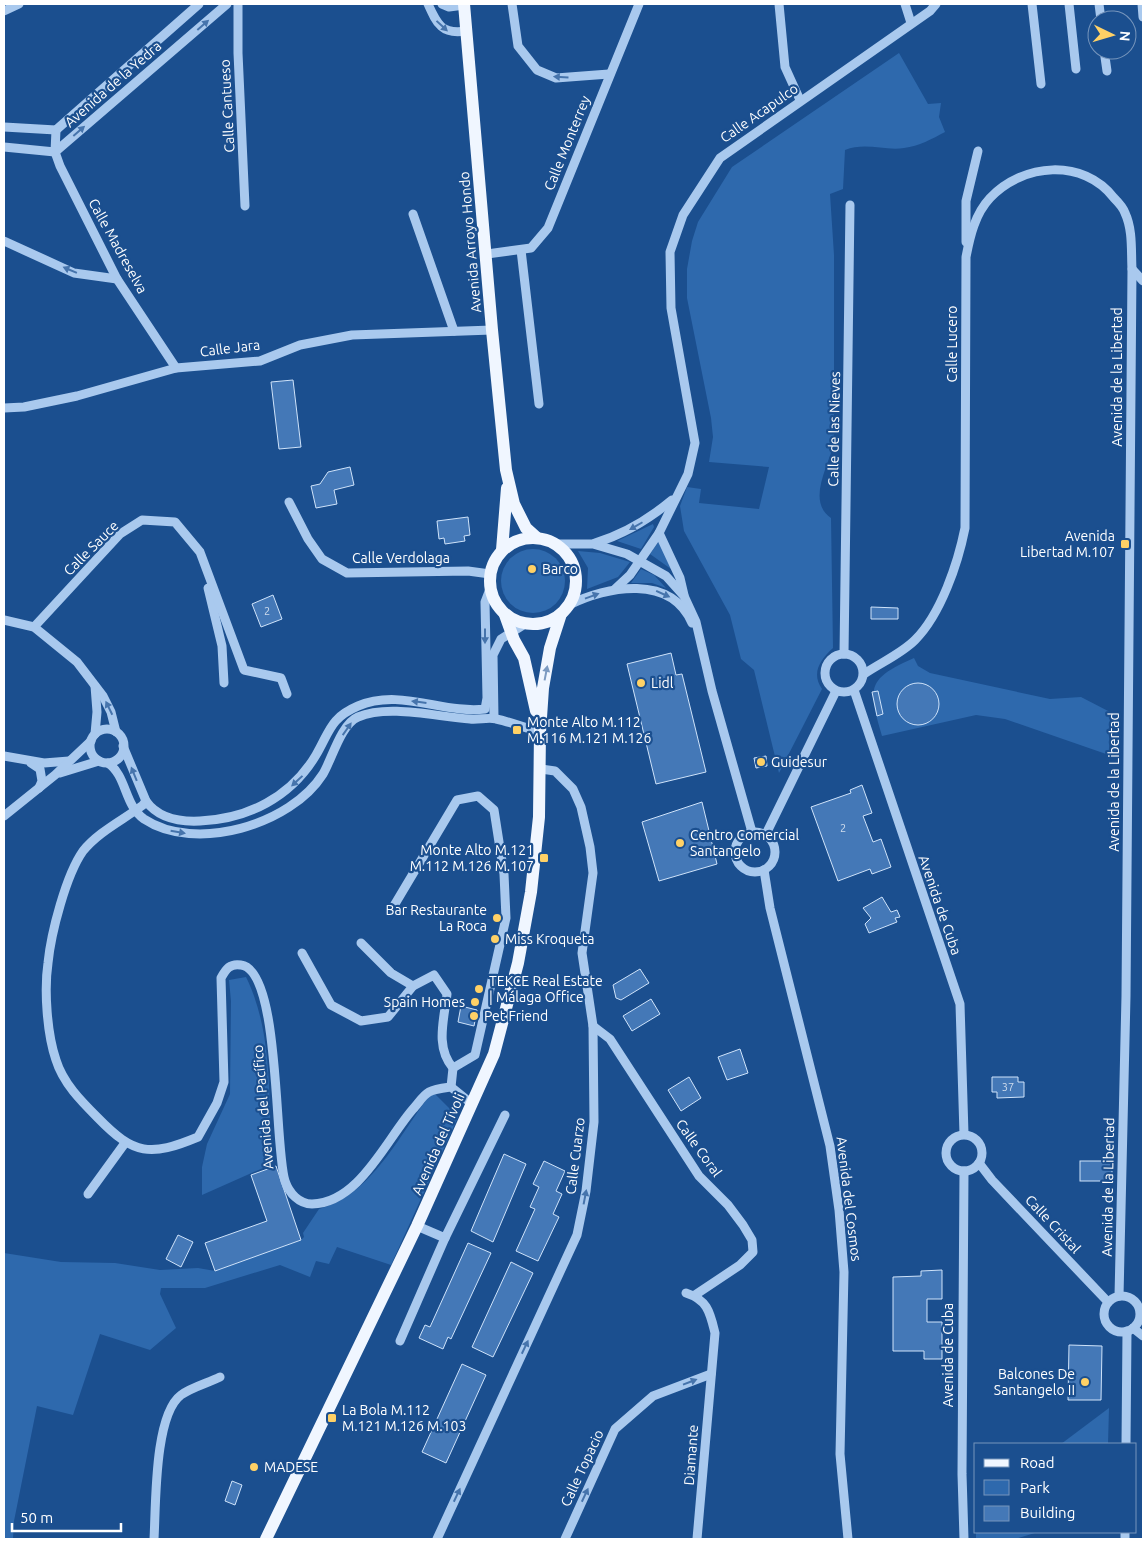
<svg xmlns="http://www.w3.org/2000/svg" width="1147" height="1543" font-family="Ubuntu,sans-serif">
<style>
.green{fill:#2e69ad}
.building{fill:#4478b7;stroke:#cfe3fa}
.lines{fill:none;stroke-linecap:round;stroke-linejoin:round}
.minor{stroke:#a9c9ee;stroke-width:9}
.major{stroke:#f0f6ff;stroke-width:12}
.oneway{fill:#4674ac}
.oneway2{fill:#7b9ac1}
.poi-dot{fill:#ffd166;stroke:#1b4f8f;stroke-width:2}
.labels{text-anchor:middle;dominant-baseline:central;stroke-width:4.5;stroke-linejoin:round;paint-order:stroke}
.number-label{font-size:11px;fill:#d0dded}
.street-label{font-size:14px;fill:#fff;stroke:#1b4f8f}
.poi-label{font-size:14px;fill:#fff;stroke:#1b4f8f;text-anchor:start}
</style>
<rect width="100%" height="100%" fill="#1b4f8f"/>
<g class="green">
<path d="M899,53L928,104L941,103L939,117L945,132C932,139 919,146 904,148C885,151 865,142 845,150L843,189L830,194L834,255V442C829,466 806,501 831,518L833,648C820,660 811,673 822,689L779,773L754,670L741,659L730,615L684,531L680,506L687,487L701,489L699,503L759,509L769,467L709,462L713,437L711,418L687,298V269L692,241L698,222L732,167Z"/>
<polygon points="653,524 654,527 641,549 617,541"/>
<polygon points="659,541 671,569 650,554"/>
<circle cx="533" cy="581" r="32"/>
<polygon points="578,551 600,553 630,562 618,577 587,589 588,568"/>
<polygon points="641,569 654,575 666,588 652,583 631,583"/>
<path d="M914,658L918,666L930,673L1050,699L1081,697L1110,712L1109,755L1005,719L976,715L882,736C868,688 866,679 914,658Z"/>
<path d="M246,977C274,1034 268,1102 272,1164L202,1195V1167L207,1144L230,1094L231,1001L229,980Z"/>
<path d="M435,1094L458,1117L391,1265L337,1247L329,1264L316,1261L310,1277L280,1265L205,1288H161L160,1294L176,1328L150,1350L100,1334L73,1415L37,1406L14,1521L13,1539H4V1253L61,1262L115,1263L160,1270L198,1268L215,1271L301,1240L304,1237L303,1233L319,1209C372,1195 399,1135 430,1095Z"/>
<polygon points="1109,1408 1108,1444 1061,1444"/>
<polygon points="976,1481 976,1532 1038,1532 1015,1539 976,1539"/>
</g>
<g class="building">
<polygon points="293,380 301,447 279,449 271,382"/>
<polygon points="350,467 354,485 334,490 337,504 316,508 311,486 320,484 328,472"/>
<polygon points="468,517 470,535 464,536 465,541 445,544 444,538 439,539 437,521"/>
<polygon points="273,595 282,619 261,627 252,604"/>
<polygon points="871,607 898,608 898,619 871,619"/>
<polygon points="671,653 676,675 682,674 706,772 656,784 627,664"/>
<circle cx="918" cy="704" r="21"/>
<polygon points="878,691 883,714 877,716 872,692"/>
<polygon points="766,756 767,766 756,768 754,758"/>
<polygon points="862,785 872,813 863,816 873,842 881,839 891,867 872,874 870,869 838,881 811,807 851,793 850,790"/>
<polygon points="702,802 717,864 659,881 642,822"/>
<polygon points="882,897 891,912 897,910 900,917 895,918 897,922 869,933 865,924 871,918 863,908"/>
<polygon points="640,969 649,983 621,1000 616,998 613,985"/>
<polygon points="651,999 660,1014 632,1031 623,1016"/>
<polygon points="461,1006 477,1010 474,1026 458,1022"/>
<polygon points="740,1049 748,1073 727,1080 718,1057"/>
<polygon points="689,1077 701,1098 681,1111 668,1090"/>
<polygon points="992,1077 1018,1077 1018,1082 1024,1082 1024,1097 997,1098 997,1092 992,1092"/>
<polygon points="504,1154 526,1164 493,1242 471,1231"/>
<polygon points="544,1161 565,1171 556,1191 562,1194 553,1214 559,1217 538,1261 516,1251 535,1209 530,1207 539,1187 533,1184"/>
<rect x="1080" y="1161" width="32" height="20"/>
<polygon points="276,1166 301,1240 215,1271 205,1243 267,1221 251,1175"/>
<polygon points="178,1235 193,1242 181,1267 166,1259"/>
<polygon points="468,1243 491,1253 451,1339 448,1337 443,1349 419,1338 425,1325 430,1327"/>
<polygon points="511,1262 533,1273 493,1357 472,1347"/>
<polygon points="942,1270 942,1299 927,1299 927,1322 942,1322 942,1359 924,1359 924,1351 893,1351 893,1277 921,1276 921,1271"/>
<polygon points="1069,1345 1102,1346 1101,1400 1068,1400"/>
<polygon points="462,1364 486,1375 446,1463 422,1452"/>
<polygon points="232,1481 242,1485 235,1505 225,1501"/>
</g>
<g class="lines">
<g class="minor">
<polyline points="238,4 238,53 245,206"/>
<path d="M428,4C437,24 442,35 466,31"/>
<polyline points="442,4 449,7 464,5"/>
<polyline points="512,4 518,46 537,70 556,78 609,74"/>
<polyline points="779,4 785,67 800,100"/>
<polyline points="905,4 911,23"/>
<polyline points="1032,4 1041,84"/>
<polyline points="1069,4 1076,69"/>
<polyline points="1099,4 1101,20"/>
<polyline points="1142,4 1143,17"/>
<polyline points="4,11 19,4"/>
<polyline points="1104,50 1107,71"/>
<polyline points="4,127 56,130 199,4"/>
<polyline points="56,130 55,152 60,166 117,279 176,368"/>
<polyline points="4,147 55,152 227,4"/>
<polyline points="413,214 454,331"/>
<polyline points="4,241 74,273 117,279"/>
<polyline points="966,242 966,201 978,151"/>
<polyline points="521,250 539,404"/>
<polyline points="487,254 531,248 548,228 639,4"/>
<polyline points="1132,269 1143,281"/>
<polyline points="4,408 24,407 77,396 176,368 260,361 300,345 352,335 492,330"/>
<polyline points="289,502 308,539 322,559 347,573 468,571 490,574"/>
<polyline points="659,533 680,578 684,595"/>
<path d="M595,543C625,534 648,520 672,500"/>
<polyline points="556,544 593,544 627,554 666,576 684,596 696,622 712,691 752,832"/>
<polyline points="208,588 222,646 224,683"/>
<polyline points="615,589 630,575 659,533 688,474 695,443 671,308 670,252 683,215 720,158 930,11 936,4"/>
<path d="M569,605C607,586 671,574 692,623"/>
<polyline points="4,620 34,627 77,662 103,696 111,712 116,732"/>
<polyline points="34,627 120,534 142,520 175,522 200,552 244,670 281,678 287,694"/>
<circle cx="844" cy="673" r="19"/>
<polyline points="844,654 850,205"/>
<path d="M864,674C880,663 901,654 915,640C941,614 958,563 965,528L966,257C970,236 975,214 990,198C1023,163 1083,158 1114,198C1118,202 1123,207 1125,213C1133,230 1131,251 1132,269L1126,996L1119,1296"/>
<polyline points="854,690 960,1004 964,1134"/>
<polyline points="494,718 493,655 501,639 525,624"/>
<circle cx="107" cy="746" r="17"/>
<polyline points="95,734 97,712 95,686"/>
<path d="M123,746L146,801C158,818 180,822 200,821C248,819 291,797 316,755C330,731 330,718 358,706C400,688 443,714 485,709L487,698L485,602L490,589"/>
<polyline points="4,756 44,763 69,761"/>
<polyline points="31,763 40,769 42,781 39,788"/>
<path d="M108,763C127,776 124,805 144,819C195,853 291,825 323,774C332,759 341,724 358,717C389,704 437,717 470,719C478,720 489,717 496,719C511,722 525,728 540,732"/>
<polyline points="60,773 99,761"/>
<path d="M146,801L143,805C123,820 98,832 83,851C66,875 51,933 48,963C44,990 47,1034 56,1060C63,1083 81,1101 98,1118C134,1155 150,1157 198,1137L217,1103L224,1082L221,978C226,969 230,963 241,965C281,970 274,1148 285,1181C289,1193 299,1204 312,1204C359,1203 386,1140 413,1109C418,1104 423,1095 429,1092C435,1089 444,1088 451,1087L472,1104"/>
<polyline points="4,816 55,775 91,741"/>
<circle cx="755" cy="852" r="20"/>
<polyline points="765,836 836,691"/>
<polyline points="764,870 770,908 830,1146 839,1210 844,1272 840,1454 848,1539"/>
<polyline points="392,909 457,800 478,796 494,810 504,874 506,918 475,1055 453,1068"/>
<polyline points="361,943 391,973 413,986"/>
<path d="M302,953L331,1005L361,1021L388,1017L413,986L434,975L447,994C444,1020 435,1047 453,1068L451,1087"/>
<polyline points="593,1026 610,1039 699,1176 728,1205 743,1225 752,1240 753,1252 740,1265 695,1295"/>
<circle cx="964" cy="1153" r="18"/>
<polyline points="979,1163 992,1180 1108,1302"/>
<polyline points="964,1171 962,1474 964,1539"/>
<polyline points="88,1194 125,1143"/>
<polyline points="417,1226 445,1238 505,1115"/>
<path d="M686,1293C708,1300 710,1313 715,1333L697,1539"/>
<circle cx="1122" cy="1314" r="18"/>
<polyline points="1133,1328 1143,1336"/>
<polyline points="400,1341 445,1238"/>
<polyline points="1126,1444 1127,1331"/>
<path d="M154,1539C156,1506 154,1415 181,1395C192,1387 208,1383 220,1377"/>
<polyline points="437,1539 577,1235 586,1191 594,1122 593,1026 582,953 593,873 590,847 581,807 573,789 555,771 541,769"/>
<polyline points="565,1539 615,1429 653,1396 711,1374"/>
<polyline points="1125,1539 1125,1532"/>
</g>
<g class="major">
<polyline points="464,4 492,330 506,470 514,504 526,528 536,537"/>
<circle cx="533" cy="581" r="43"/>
<polyline points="502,550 507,488"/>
<polyline points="505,615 514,640 524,658 536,711"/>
<polyline points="266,1539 417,1226 494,1054 518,963 531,892 539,817 540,732 543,688 550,648 561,614"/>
</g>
</g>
<defs><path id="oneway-solid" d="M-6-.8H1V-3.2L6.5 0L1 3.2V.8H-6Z" transform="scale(1.25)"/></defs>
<g class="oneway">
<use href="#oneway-solid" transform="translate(203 25) rotate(-41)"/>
<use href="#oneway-solid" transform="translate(442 26) rotate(43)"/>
<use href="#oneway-solid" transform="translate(561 77) rotate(-177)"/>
<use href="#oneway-solid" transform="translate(79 131) rotate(-41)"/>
<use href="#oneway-solid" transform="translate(70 270) rotate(-157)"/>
<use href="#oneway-solid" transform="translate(636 526) rotate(150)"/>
<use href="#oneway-solid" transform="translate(663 594) rotate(24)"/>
<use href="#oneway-solid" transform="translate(592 596) rotate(-20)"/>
<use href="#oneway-solid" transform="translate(485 636) rotate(90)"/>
<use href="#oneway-solid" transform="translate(419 702) rotate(-173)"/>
<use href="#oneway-solid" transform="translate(109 708) rotate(-116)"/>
<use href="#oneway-solid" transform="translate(347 729) rotate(-55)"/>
<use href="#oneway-solid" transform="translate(134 774) rotate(-112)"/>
<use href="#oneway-solid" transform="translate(297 781) rotate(137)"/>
<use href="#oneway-solid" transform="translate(178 832) rotate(10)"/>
<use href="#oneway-solid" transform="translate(585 1197) rotate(-79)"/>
<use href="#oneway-solid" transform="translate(525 1347) rotate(-65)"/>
<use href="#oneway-solid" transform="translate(690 1382) rotate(-21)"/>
<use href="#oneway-solid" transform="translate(457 1495) rotate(-65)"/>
<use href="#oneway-solid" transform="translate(585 1495) rotate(-65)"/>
</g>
<use class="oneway2" href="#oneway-solid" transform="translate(546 673) rotate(-79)"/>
<g class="poi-dot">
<rect x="1120" y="539" width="10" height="10" rx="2.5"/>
<circle cx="532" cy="569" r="5"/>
<circle cx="641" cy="683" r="5"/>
<rect x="512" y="725" width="10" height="10" rx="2.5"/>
<circle cx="761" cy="762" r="5"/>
<circle cx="680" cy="843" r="5"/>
<rect x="539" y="853" width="10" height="10" rx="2.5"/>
<circle cx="497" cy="918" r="5"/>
<circle cx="495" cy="939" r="5"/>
<circle cx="479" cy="989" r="5"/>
<circle cx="475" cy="1002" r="5"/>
<circle cx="474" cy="1016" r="5"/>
<circle cx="1085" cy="1382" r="5"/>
<rect x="327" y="1413" width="10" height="10" rx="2.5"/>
<circle cx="254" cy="1467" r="5"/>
</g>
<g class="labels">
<g class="number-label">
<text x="267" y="611">2</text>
<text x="843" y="828">2</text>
<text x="1008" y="1087">37</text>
</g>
<g class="street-label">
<text transform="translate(113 84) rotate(-41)">Avenida de la Yedra</text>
<text transform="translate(227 106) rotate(-93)">Calle Cantueso</text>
<text transform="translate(759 113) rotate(-35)">Calle Acapulco</text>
<text transform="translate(567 143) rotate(-68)">Calle Monterrey</text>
<text transform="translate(470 242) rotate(-95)">Avenida Arroyo Hondo</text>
<text transform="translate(118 246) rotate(61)">Calle Madreselva</text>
<text transform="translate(952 344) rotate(-90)">Calle Lucero</text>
<text transform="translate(230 348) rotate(-7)">Calle Jara</text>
<text transform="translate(1117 377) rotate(-90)">Avenida de la Libertad</text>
<text transform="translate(834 429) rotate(-89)">Calle de las Nieves</text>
<text transform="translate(91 548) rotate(-45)">Calle Sauce</text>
<text x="401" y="558">Calle Verdolaga</text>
<text transform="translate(1114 782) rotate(-90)">Avenida de la Libertad</text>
<text transform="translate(940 905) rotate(71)">Avenida de Cuba</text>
<text transform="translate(263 1107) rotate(-95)">Avenida del Pacífico</text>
<text transform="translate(438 1144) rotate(-66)">Avenida del Tívoli</text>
<text transform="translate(699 1148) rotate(54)">Calle Coral</text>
<text transform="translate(575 1156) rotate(-83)">Calle Cuarzo</text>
<text transform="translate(1108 1187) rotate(-89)">Avenida de la Libertad</text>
<text transform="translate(849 1199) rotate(83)">Avenida del Cosmos</text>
<text transform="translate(1053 1224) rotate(47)">Calle Cristal</text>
<text transform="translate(948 1355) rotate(-90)">Avenida de Cuba</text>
<text transform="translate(691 1455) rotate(-86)">Diamante</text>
<text transform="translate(582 1468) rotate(-65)">Calle Topacio</text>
</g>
<g class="poi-label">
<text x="1115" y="536" text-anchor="end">Avenida<tspan x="1115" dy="16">Libertad M.107</tspan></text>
<text x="542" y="569">Barco</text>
<text x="651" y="683">Lidl</text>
<text x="527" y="722">Monte Alto M.112<tspan x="527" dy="16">M.116 M.121 M.126</tspan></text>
<text x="771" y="762">Guidesur</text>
<text x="690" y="835">Centro Comercial<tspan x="690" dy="16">Santangelo</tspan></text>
<text x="534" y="850" text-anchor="end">Monte Alto M.121<tspan x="534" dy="16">M.112 M.126 M.107</tspan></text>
<text x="487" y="910" text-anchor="end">Bar Restaurante<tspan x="487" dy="16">La Roca</tspan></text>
<text x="505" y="939">Miss Kroqueta</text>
<text x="489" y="981">TEKCE Real Estate<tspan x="489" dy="16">| Málaga Office</tspan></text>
<text x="465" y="1002" text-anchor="end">Spain Homes</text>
<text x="484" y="1016">Pet Friend</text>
<text x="1075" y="1374" text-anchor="end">Balcones De<tspan x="1075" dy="16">Santangelo II</tspan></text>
<text x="342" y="1410">La Bola M.112<tspan x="342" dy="16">M.121 M.126 M.103</tspan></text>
<text x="264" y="1467">MADESE</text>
</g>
</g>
<rect width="1147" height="1543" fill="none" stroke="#ffffff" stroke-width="10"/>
<rect x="974" y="1443" width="162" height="90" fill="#1b4f8f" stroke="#7695bc"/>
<rect x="984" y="1459" width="25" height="8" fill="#f0f6ff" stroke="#7695bc"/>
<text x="1020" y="1468" font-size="15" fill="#ffffff">Road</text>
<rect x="984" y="1480" width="25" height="15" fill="#2e69ad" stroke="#7695bc"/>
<text x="1020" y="1493" font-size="15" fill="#ffffff">Park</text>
<rect x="984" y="1506" width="25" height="15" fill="#4478b7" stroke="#7695bc"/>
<text x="1020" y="1518" font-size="15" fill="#ffffff">Building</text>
<g transform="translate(1112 35) rotate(95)"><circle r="24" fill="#1b4f8f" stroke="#7695bc"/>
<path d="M0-4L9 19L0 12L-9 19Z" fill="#ffd166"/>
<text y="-8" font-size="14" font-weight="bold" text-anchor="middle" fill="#ffffff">N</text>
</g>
<path d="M12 1523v8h109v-8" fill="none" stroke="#ffffff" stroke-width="2.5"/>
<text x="20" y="1523" font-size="15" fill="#ffffff" stroke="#1b4f8f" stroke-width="4" paint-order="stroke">50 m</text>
</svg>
